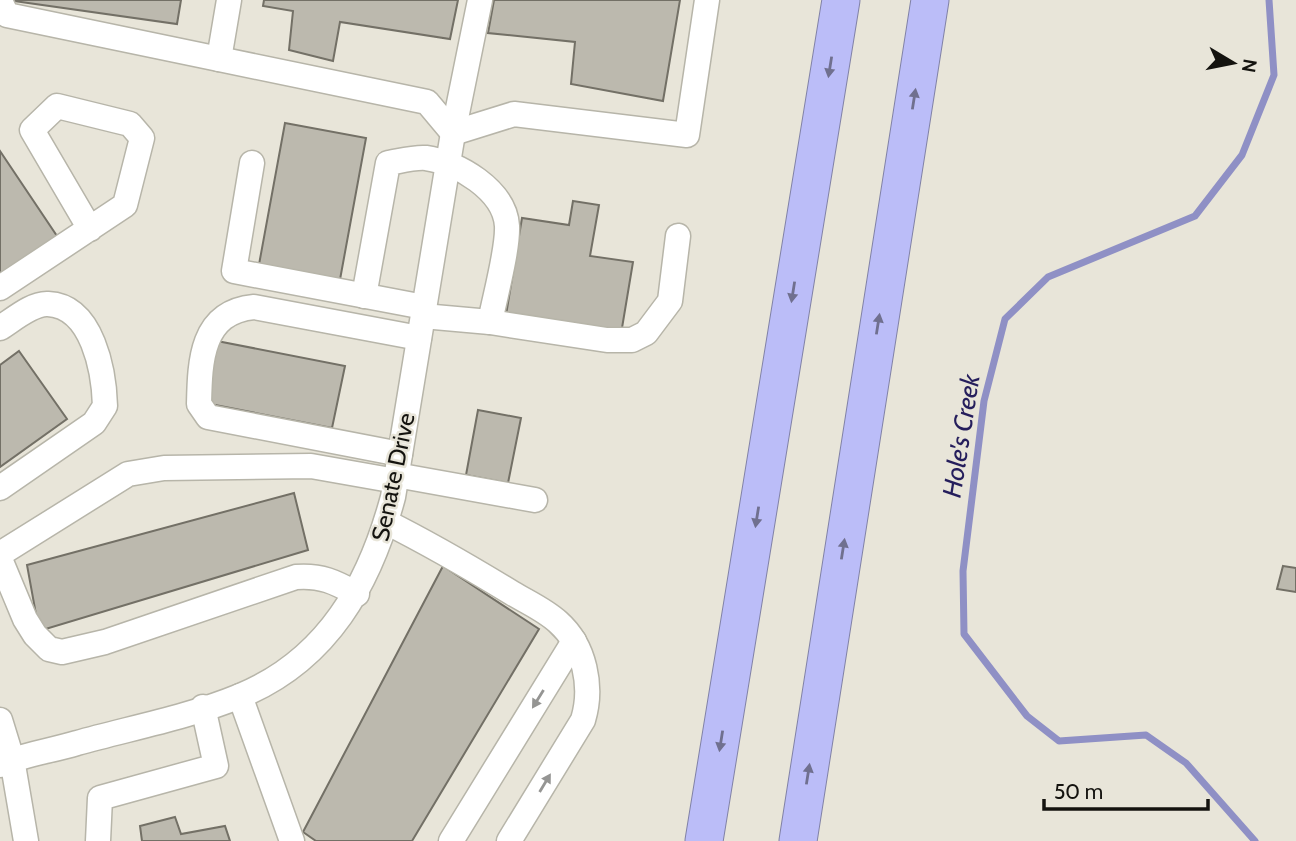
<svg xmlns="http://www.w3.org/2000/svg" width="1296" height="841" font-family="Cabin,sans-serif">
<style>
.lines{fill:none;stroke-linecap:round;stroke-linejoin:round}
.stream{stroke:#8f90c5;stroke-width:7}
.building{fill:#bcb9ae;stroke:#737066;stroke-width:2}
.minor-casing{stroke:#b7b5a9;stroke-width:27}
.highway-casing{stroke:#8182a6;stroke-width:39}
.minor{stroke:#fff;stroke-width:24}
.highway{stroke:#bbbdf8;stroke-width:37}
.oneway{fill:#70708f}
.oneway2{fill:#959593}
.labels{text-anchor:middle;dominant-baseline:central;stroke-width:5;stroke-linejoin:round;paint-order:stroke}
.street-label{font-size:24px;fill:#14130f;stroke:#e8e5d9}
.water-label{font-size:26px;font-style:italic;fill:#251e5c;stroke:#e8e5d9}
</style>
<rect width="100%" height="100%" fill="#e8e5d9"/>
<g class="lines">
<polyline class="stream" points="1255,841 1186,763 1146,735 1059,741 1027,716 964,634 963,571 984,401 1005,319 1048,277 1195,216 1242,155 1274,75 1269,0"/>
</g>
<g class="building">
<polygon points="7,0 181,0 177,24"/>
<polygon points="264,0 458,0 450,39 340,22 333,61 289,50 293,11 263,6"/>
<polygon points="494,0 680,0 663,101 571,84 575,42 488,33"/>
<polygon points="285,123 366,138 339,285 258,270"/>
<polygon points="0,151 59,239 0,280"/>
<polygon points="573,201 599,205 590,256 633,262 621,334 506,315 522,218 569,225"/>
<polygon points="217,341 345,366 332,428 205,403"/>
<polygon points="19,351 67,419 0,467 0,365"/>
<polygon points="478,410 521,418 508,483 466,475"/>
<polygon points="294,493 308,550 39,631 27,565"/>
<polygon points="443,566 539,629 412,841 316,841 303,832"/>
<polygon points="1283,566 1296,568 1296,592 1277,589"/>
<polygon points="175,817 181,834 225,826 230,841 142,841 140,826"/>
</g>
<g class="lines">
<defs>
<g id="minor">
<polyline points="0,1 7,15 219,59 229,0"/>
<polyline points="219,59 427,102 453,133"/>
<polyline points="453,133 514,114 687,135 707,0"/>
<polyline points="252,163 234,271 424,307"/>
<polyline points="0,288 125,205 142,138 130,124 57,106 32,130 90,229"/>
<path d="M364,296L388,163C400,161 414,157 426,158C457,162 505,190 507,226C508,250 495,296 490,322L423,316"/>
<polyline points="490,322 607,340 632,340 646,333 670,301 678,236"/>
<path d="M0,328C13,320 32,303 48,304C93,306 104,372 105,406L94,423L0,488"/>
<path d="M400,454L208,417L199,404C200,361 201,312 254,307L419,338"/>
<polyline points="396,475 535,500"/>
<path d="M386,522C430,544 471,568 512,593C527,602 545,610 558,622C585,646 593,687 583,720L509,841"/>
<polyline points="0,554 128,474 164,468 311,466 396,481"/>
<path d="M0,559L25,619L35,635L49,649L62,652L105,642L296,577C321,575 335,582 357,594"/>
<polyline points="240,696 292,841"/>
<polyline points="0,720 12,759 26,841"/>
<path d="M0,765C24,754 51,751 77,743C131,728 189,717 240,696C328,660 370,583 393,497L453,133L480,0"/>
<polyline points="98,841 100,798 216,766 203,707"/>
<polyline points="451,841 574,641"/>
</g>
<g id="highway">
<polyline points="704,841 841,0"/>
<polyline points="798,841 930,0"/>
</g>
</defs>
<use href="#minor" class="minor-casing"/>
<use href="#highway" class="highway-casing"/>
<use href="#minor" class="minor"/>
<use href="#highway" class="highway"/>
</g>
<defs><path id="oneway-solid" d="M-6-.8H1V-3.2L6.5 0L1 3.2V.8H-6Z" transform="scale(1.75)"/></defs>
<g class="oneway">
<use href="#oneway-solid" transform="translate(830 67) rotate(99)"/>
<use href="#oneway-solid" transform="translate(914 99) rotate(-81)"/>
<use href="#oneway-solid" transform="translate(793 292) rotate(99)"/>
<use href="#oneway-solid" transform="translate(878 324) rotate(-81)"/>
<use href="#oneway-solid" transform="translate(757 517) rotate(99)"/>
<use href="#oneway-solid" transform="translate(843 549) rotate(-81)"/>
<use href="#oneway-solid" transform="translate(721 741) rotate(99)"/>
<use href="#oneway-solid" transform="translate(808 774) rotate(-81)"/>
</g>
<g class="oneway2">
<use href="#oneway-solid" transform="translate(538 699) rotate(122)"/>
<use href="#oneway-solid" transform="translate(545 783) rotate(-59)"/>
</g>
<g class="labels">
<g class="street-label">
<text transform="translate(393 477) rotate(-78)">Senate Drive</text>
</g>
<g class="water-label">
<text transform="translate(961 436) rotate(-81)">Hole's Creek</text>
</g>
</g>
<g transform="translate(1233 63) rotate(100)" stroke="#e8e5d9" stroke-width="5" paint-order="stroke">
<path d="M0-5L12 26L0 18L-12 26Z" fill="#14130f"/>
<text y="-10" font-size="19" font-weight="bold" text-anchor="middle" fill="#14130f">N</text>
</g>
<path d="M1044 799v10h164v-10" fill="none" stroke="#14130f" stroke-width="3.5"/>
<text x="1054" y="799" font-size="21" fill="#14130f" stroke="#e8e5d9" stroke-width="5" paint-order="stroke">50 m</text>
</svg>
